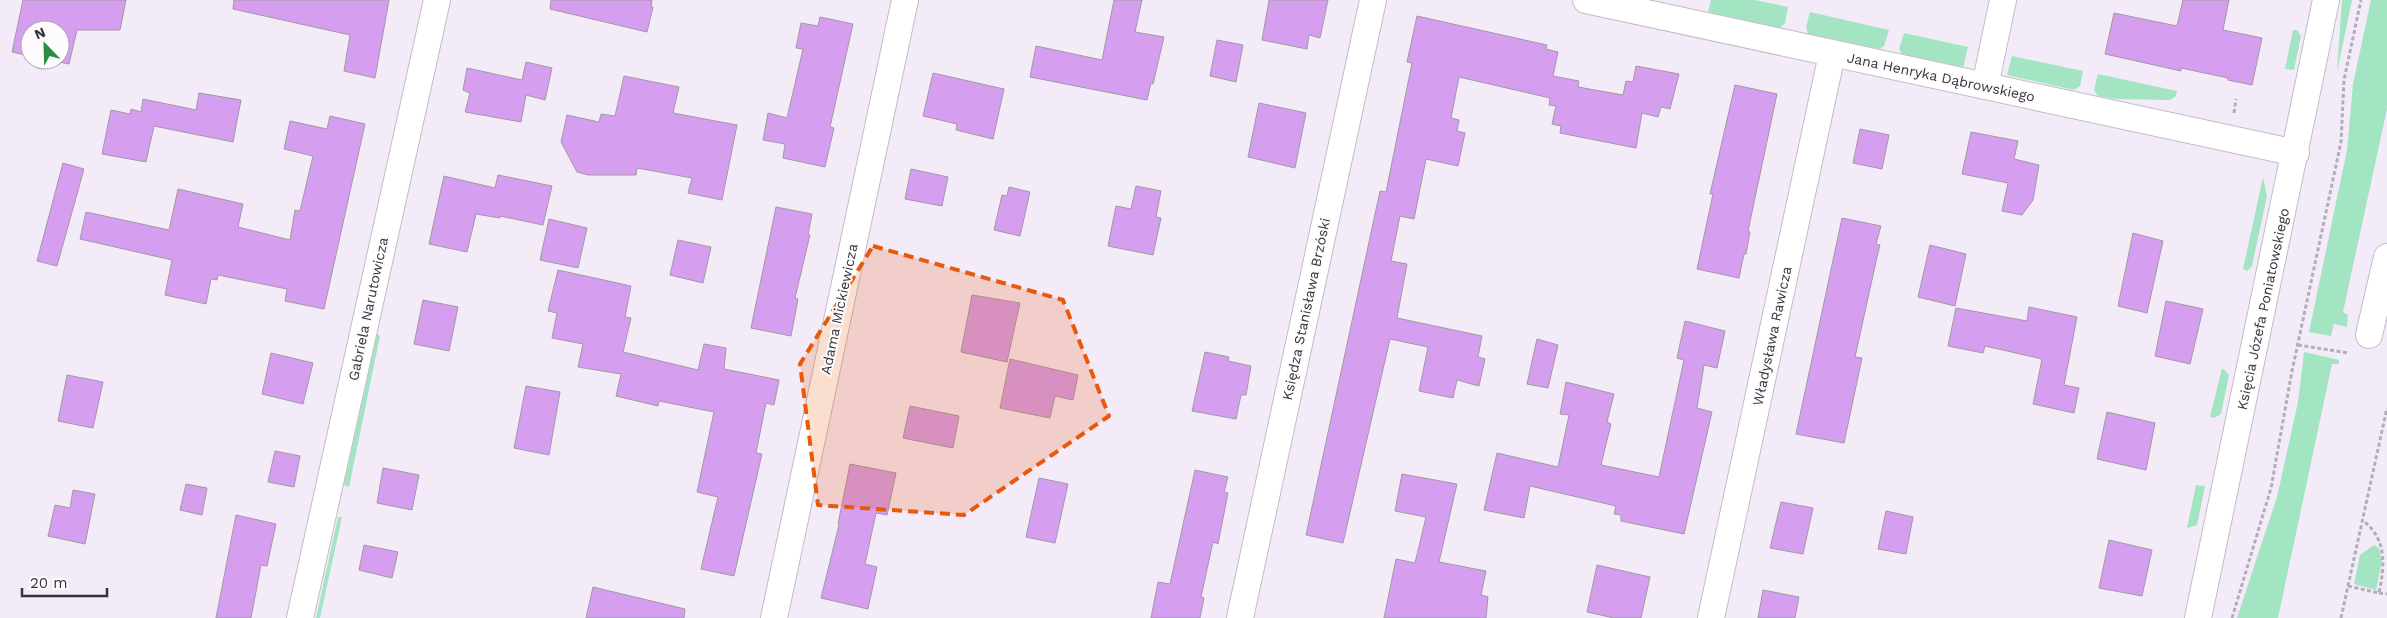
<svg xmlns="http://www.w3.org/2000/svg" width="2387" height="618" font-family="'Work Sans',sans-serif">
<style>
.green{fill:#a3e4c2}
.building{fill:#d59eef;stroke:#a199a5}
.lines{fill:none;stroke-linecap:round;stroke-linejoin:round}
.minor-casing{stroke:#c3bbc7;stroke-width:28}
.path{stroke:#b4adb8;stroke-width:3;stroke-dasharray:4 2.5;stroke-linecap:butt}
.minor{stroke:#fff;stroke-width:26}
.marked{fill:#e8590c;fill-opacity:0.2;stroke:#e8590c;stroke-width:4;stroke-dasharray:10 6;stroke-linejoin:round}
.labels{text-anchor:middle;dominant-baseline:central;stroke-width:4;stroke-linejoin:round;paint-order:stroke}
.street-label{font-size:14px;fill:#373439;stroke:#fdfbfe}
</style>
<rect width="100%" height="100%" fill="#f4ebf9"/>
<g class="green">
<polygon points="1711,0 1755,0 1788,7 1785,23 1780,28 1708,12"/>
<polygon points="2342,0 2352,0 2337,72"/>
<polygon points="2371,0 2387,0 2387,109 2343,312 2348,315 2347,327 2334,324 2331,336 2309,332 2347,150 2353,84"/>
<polygon points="1810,12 1889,30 1884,46 1880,49 1808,34 1806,27"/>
<polygon points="2293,30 2297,30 2301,36 2294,70 2285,69"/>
<polygon points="1904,33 1968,47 1963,67 1902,54 1899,49"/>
<polygon points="2012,56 2083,71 2080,86 2074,90 2007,75"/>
<polygon points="2098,74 2177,91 2176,96 2170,100 2117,99 2098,96 2094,90"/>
<polygon points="2263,177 2267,196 2252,266 2247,271 2243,269"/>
<polygon points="377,334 380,336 349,487 344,485"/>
<polygon points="2304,352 2339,360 2339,364 2332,364 2278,618 2237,618 2277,497 2298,402"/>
<polygon points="2222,368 2229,375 2221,414 2214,418 2210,417"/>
<polygon points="2196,485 2205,486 2197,525 2187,528"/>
<polygon points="338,517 342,517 320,618 316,618"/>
<polygon points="2374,545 2379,548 2382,561 2376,590 2354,584 2360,555"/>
</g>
<g class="building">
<polygon points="23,0 126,0 120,30 77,30 69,64 50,60 60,60 60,30 30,30 30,56 12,52"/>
<polygon points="234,0 389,0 375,78 344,71 350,35 233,9"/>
<polygon points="551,0 652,0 651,7 653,7 647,32 550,9"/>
<polygon points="1114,0 1142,0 1135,32 1164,37 1153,84 1151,83 1147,100 1030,77 1036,46 1102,60"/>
<polygon points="1269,0 1328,0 1320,38 1309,35 1307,49 1262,40"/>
<polygon points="2183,0 2229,0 2223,30 2262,38 2252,85 2228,80 2228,78 2181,68 2181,71 2105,54 2114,13 2177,26"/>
<polygon points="1417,16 1547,45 1546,49 1558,52 1553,76 1579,81 1578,87 1623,95 1626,81 1633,82 1636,66 1679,74 1670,109 1661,107 1658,117 1642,113 1636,148 1560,133 1561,126 1552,124 1556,106 1549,105 1550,98 1459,77 1451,118 1459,120 1457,131 1465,133 1458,166 1426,159 1414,219 1400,216 1391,261 1407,264 1397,318 1482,336 1478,357 1485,359 1479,386 1457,380 1453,398 1419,391 1428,347 1390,339 1343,543 1306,535 1380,191 1386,192 1412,63 1407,62"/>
<polygon points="820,17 853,24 830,127 834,128 825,167 783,158 785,144 763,140 768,113 787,118 803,49 796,48 801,23 818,26"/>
<polygon points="1217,40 1243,45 1236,82 1210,76"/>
<polygon points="526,62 552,68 545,100 526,95 521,122 465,112 470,93 463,90 467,68 522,80"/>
<polygon points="933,73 1004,89 993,139 956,130 957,124 923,116"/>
<polygon points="624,76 679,87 673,113 737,125 722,200 688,193 692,178 637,168 636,175 588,175 577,172 561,142 567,115 599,122 601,114 615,116"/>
<polygon points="1735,85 1777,94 1748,231 1750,232 1746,254 1744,254 1739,278 1697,269 1713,194 1710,194"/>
<polygon points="199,93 241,100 233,142 154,126 146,162 102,154 111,110 130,114 131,109 141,112 143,99 196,110"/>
<polygon points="1259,103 1306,113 1295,168 1248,157"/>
<polygon points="330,116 365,124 324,309 285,301 287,289 218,275 217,280 211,279 206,304 165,295 172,260 80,239 86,212 169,230 178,189 243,204 238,227 290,240 295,210 300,211 313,156 284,149 290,121 327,129"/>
<polygon points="1860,129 1889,135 1882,169 1853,163"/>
<polygon points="1971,132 2018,141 2014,159 2039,165 2033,200 2022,215 2002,211 2008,183 1962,174"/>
<polygon points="63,163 84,169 57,266 37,261"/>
<polygon points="911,169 948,177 942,206 905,199"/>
<polygon points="498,175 552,186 543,225 500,216 500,218 476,214 467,252 429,244 444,176 495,188"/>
<polygon points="1136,186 1161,191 1156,217 1161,218 1153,255 1108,246 1116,206 1131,209"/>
<polygon points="1009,187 1030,192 1020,236 994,230 1002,195 1007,196"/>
<polygon points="776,207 812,214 808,235 810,235 795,298 798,299 791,336 751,328"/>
<polygon points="1842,218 1881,226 1876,244 1880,245 1877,257 1855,357 1862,358 1844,443 1796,434"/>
<polygon points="549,219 587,228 578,268 540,260"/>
<polygon points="2133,233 2163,241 2147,313 2118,306"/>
<polygon points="678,240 711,247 703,283 670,275"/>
<polygon points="1930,245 1966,254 1955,306 1918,297"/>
<polygon points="558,270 631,286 625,317 631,318 623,352 698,370 704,344 726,348 724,369 779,380 774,405 766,403 756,453 762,454 734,576 701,569 718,497 697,492 714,412 659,401 658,406 616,396 621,374 578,367 583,344 552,338 557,313 548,311"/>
<polygon points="972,295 1020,303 1007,362 961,352"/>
<polygon points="423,300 458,307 449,351 414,344"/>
<polygon points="2166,301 2203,309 2190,364 2155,356"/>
<polygon points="2029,307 2077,317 2064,385 2079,388 2074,413 2033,404 2042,359 1985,346 1983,353 1948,346 1956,308 2027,321"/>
<polygon points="1685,321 1725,331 1717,368 1704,365 1697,408 1712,412 1684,534 1621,521 1621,515 1614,514 1616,506 1530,486 1524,518 1484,510 1497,453 1558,467 1569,415 1560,414 1566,382 1614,394 1607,422 1611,424 1601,465 1659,477 1684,360 1677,358"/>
<polygon points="1537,339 1558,345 1548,388 1527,384"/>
<polygon points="1205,352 1229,357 1228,361 1251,366 1246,395 1241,395 1236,419 1192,411"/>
<polygon points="271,353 313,363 303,404 262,394"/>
<polygon points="1010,359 1078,375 1073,400 1055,396 1050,418 1000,408"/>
<polygon points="67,375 103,382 93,428 58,421"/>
<polygon points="526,386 560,392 549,455 514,448"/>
<polygon points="910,406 959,416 953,448 903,438"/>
<polygon points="2107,412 2155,423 2146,470 2097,459"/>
<polygon points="275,451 300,456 294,487 268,482"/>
<polygon points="850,464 896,473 887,515 876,513 865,564 877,567 868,609 821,598 839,525 838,524"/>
<polygon points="383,468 419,475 412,510 377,503"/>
<polygon points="1195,470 1228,477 1224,492 1228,493 1218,544 1213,542 1201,597 1204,598 1200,618 1151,618 1158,582 1170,584"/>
<polygon points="1402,474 1457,484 1439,562 1486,571 1481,595 1488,597 1486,618 1384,618 1396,559 1415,563 1426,517 1395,511"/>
<polygon points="1039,478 1068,484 1055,543 1026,537"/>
<polygon points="186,484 207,488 202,515 180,510"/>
<polygon points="73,490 95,494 85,544 48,536 55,505 70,508"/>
<polygon points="1781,502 1813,508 1803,554 1770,548"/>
<polygon points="1886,511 1913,517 1906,554 1878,549"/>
<polygon points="236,515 276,524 267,566 261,565 251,618 216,618"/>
<polygon points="2109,540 2152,550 2142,596 2099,588"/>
<polygon points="364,545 398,552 392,578 359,570"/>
<polygon points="1597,565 1650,577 1641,618 1614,618 1587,612"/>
<polygon points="593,587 685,609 684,618 586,618"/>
<polygon points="1763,590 1799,597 1795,618 1758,618"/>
</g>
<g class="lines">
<defs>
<g id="minor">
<polyline points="1586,0 2296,153"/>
<polyline points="1985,86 2003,0"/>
<polyline points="2369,335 2387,257"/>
<polyline points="300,618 437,0"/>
<polyline points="774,618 905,0"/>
<polyline points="1240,618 1373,0"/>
<polyline points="1711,618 1832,54"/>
<polyline points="2198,618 2326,0"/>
</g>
</defs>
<use href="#minor" class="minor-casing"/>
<g class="path">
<polyline points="2234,113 2236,99"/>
<polyline points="2298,345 2349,353"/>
<path d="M2348,586L2379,593C2385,565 2387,538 2362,520"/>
<polyline points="2379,593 2387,594"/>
<polyline points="2232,618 2271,488 2292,371 2341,142 2344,80 2361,0"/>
<polyline points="2341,618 2387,408"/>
</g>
<use href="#minor" class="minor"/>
</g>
<path class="marked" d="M873,246L1063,300L1109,416L964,515L818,505L800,364Z"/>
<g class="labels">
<g class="street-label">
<text transform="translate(1941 77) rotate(12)">Jana Henryka Dąbrowskiego</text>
<text transform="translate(368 309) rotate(-78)">Gabriela Narutowicza</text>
<text transform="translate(839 309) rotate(-78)">Adama Mickiewicza</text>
<text transform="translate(1306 309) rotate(-78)">Księdza Stanisława Brzóski</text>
<text transform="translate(2263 309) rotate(-78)">Księcia Józefa Poniatowskiego</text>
<text transform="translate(1772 336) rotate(-78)">Władysława Rawicza</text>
</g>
</g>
<g transform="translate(45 45) rotate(337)"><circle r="24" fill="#fdfbfe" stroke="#aeabaf"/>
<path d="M0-4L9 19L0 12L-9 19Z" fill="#298e44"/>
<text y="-8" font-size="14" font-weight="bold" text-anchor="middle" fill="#373439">N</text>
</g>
<path d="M22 588v8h85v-8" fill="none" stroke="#373439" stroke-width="2.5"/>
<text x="30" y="588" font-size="15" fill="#373439" stroke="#fdfbfe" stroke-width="4" paint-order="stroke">20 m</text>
</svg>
